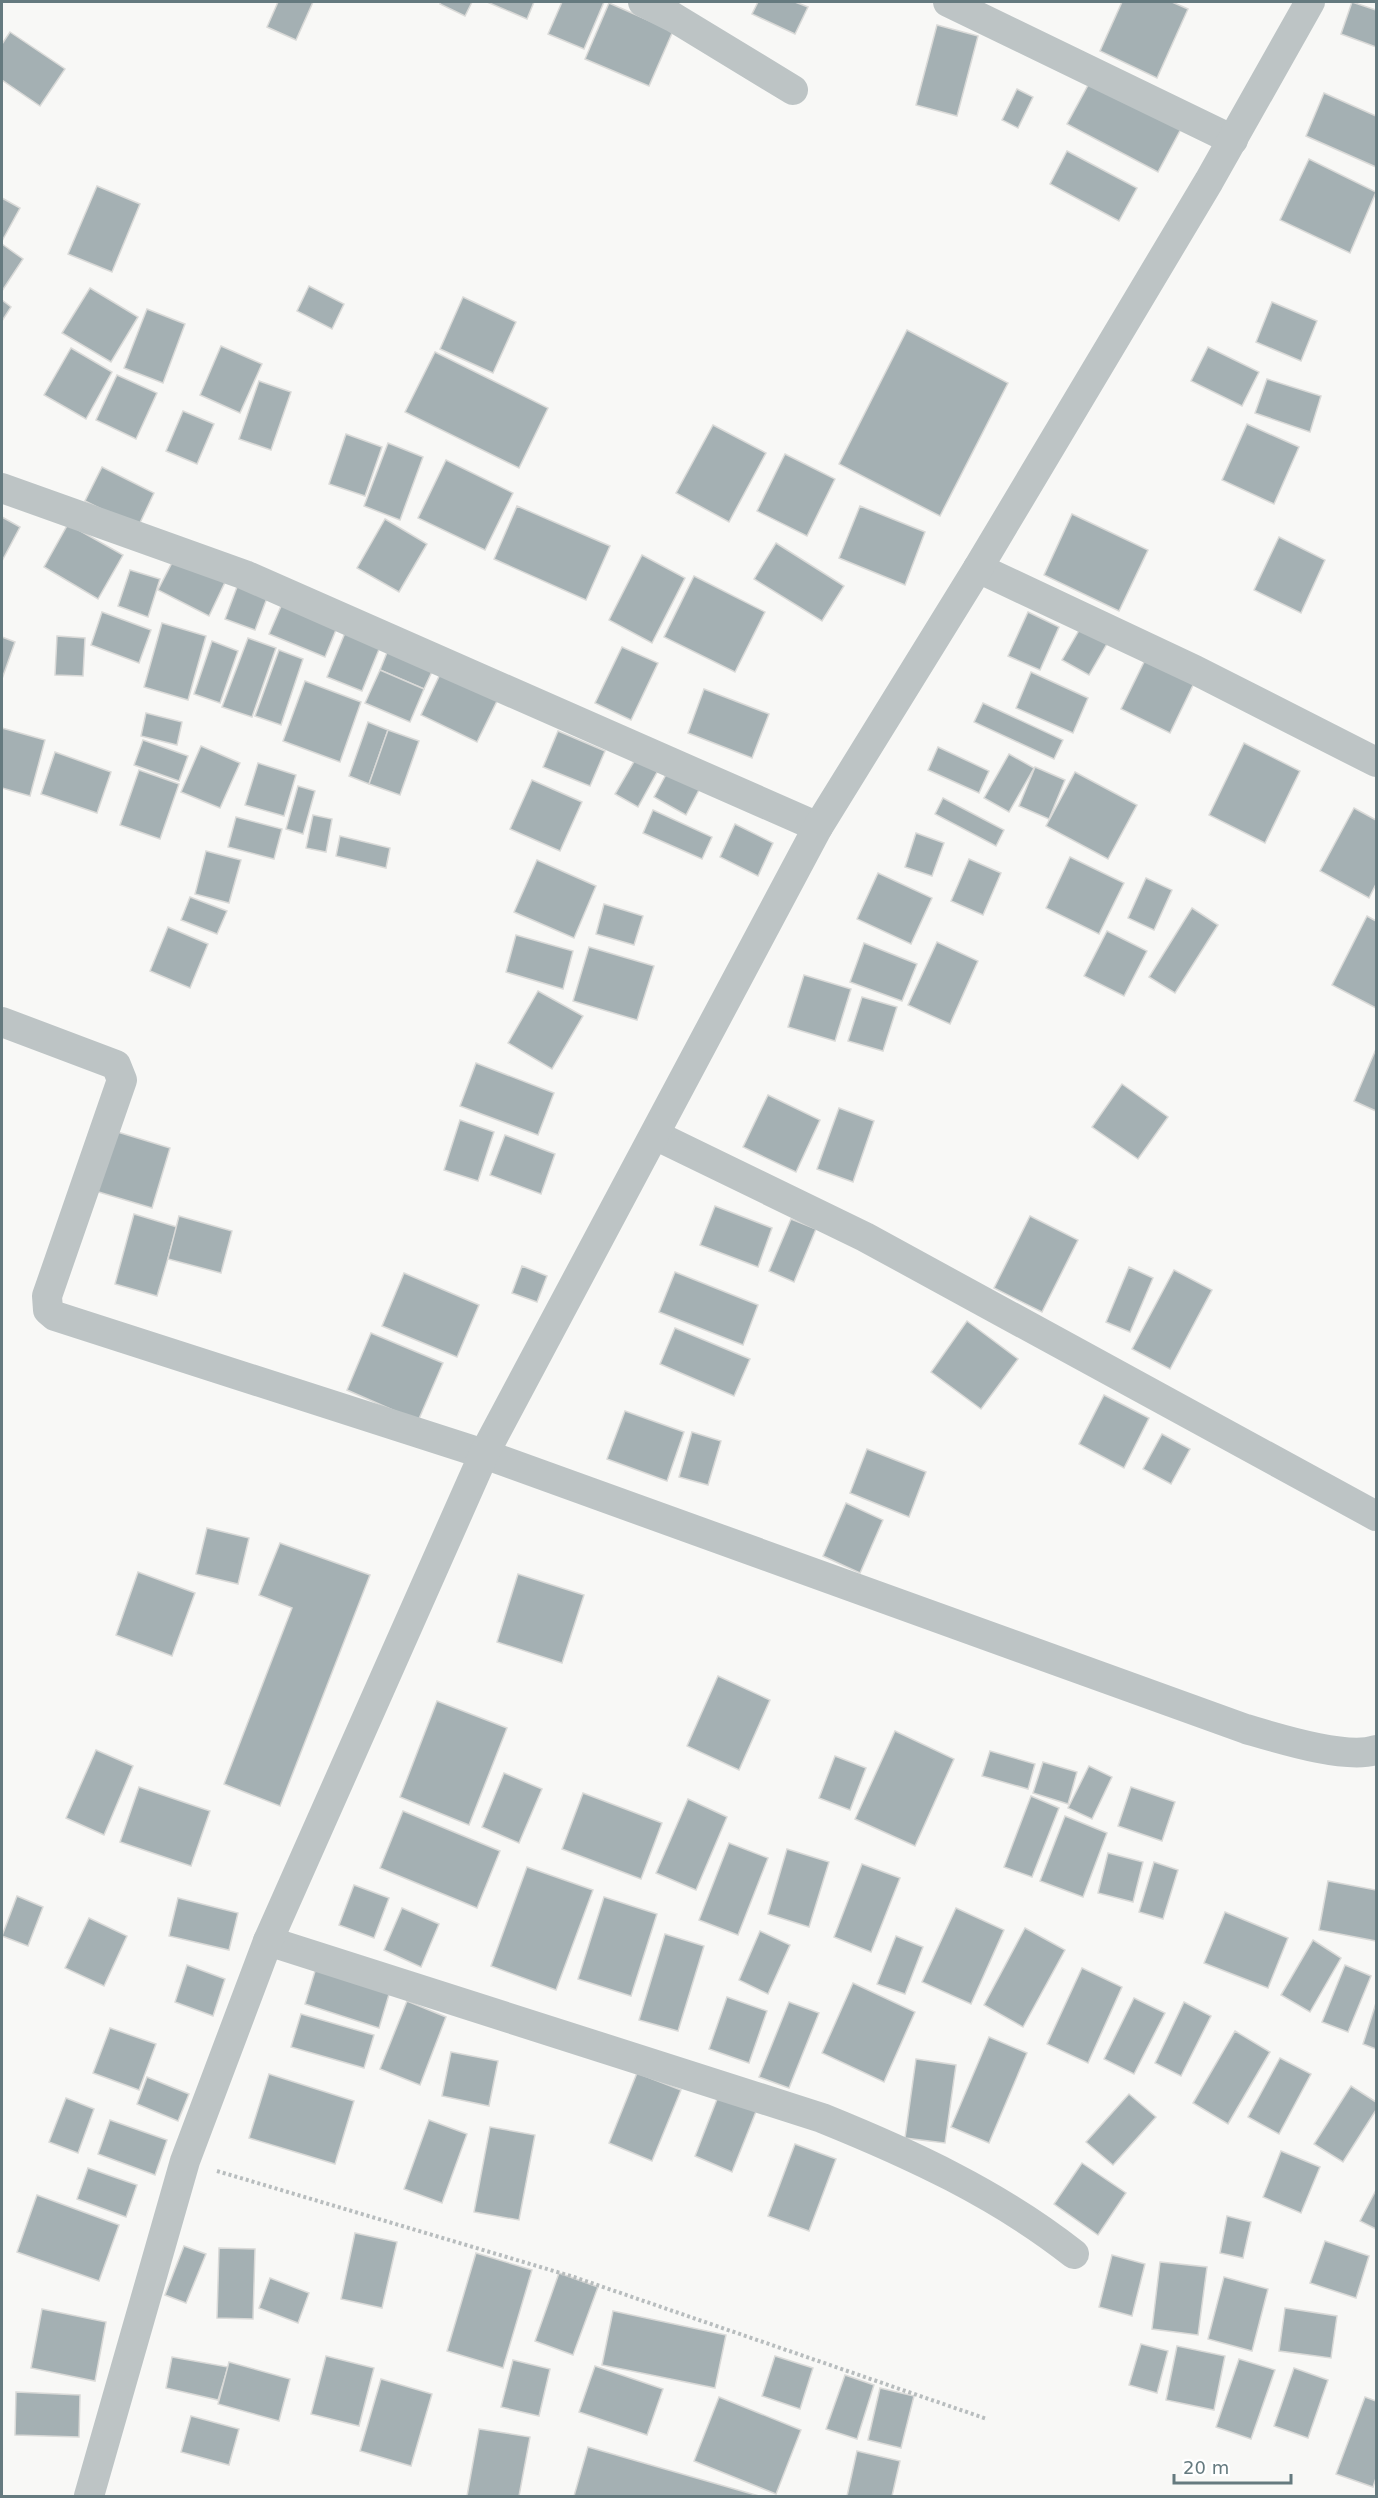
<svg xmlns="http://www.w3.org/2000/svg" width="1378" height="2498" font-family="'DejaVu Sans',sans-serif">
<style>
.building{fill:#a4b0b3;stroke:#dadad8;stroke-width:1.5}
.lines{fill:none;stroke-linecap:round;stroke-linejoin:round}
.path{stroke:#b8bdbe;stroke-width:4;stroke-dasharray:3 3;stroke-linecap:butt}
.minor{stroke:#bdc4c5;stroke-width:30}
</style>
<rect width="100%" height="100%" fill="#f8f8f6"/>
<g class="building">
<polygon points="278,2 313,2 296,40 267,27"/>
<polygon points="441,2 472,2 465,16 440,4"/>
<polygon points="487,2 534,2 527,19"/>
<polygon points="562,2 604,2 584,49 548,34"/>
<polygon points="758,2 795,2 808,7 795,34 752,14"/>
<polygon points="1122,2 1172,2 1188,9 1157,78 1100,51"/>
<polygon points="1352,2 1376,10 1376,47 1341,34"/>
<polygon points="609,3 673,31 649,86 585,59"/>
<polygon points="937,25 978,36 957,116 916,105"/>
<polygon points="10,32 65,69 40,106 2,80 2,44"/>
<polygon points="1092,78 1183,125 1158,172 1067,124"/>
<polygon points="1017,89 1033,97 1018,128 1002,120"/>
<polygon points="1324,93 1376,116 1376,167 1306,136"/>
<polygon points="1067,151 1137,188 1119,221 1050,184"/>
<polygon points="1309,159 1376,192 1350,253 1280,220"/>
<polygon points="97,186 140,204 112,272 68,254"/>
<polygon points="2,198 20,208 2,241"/>
<polygon points="2,244 23,259 2,291"/>
<polygon points="309,286 344,304 332,329 297,311"/>
<polygon points="90,288 138,317 111,362 62,333"/>
<polygon points="463,297 516,322 493,373 440,349"/>
<polygon points="2,300 11,307 2,321"/>
<polygon points="1272,302 1317,321 1301,361 1256,342"/>
<polygon points="147,309 185,324 163,383 124,368"/>
<polygon points="907,330 1008,383 940,516 839,464"/>
<polygon points="221,346 262,364 240,413 200,395"/>
<polygon points="1208,347 1259,372 1242,406 1191,381"/>
<polygon points="71,348 112,372 86,419 44,395"/>
<polygon points="435,352 548,408 519,468 405,412"/>
<polygon points="117,375 157,393 136,439 96,420"/>
<polygon points="1267,379 1321,396 1310,432 1255,413"/>
<polygon points="259,381 291,392 271,450 239,439"/>
<polygon points="183,411 214,424 197,464 166,451"/>
<polygon points="1247,424 1299,447 1274,504 1222,480"/>
<polygon points="713,425 766,453 729,522 676,493"/>
<polygon points="346,434 382,447 365,496 329,484"/>
<polygon points="388,443 423,457 400,520 364,506"/>
<polygon points="785,454 835,479 807,536 757,511"/>
<polygon points="446,460 513,493 485,550 418,518"/>
<polygon points="102,467 154,493 138,527 85,501"/>
<polygon points="517,506 610,546 586,600 494,559"/>
<polygon points="860,506 925,532 905,585 839,558"/>
<polygon points="1072,514 1148,550 1119,611 1044,575"/>
<polygon points="2,517 20,527 2,561"/>
<polygon points="385,519 427,544 399,592 357,568"/>
<polygon points="68,524 123,555 98,599 44,567"/>
<polygon points="1279,537 1325,560 1301,613 1254,590"/>
<polygon points="776,543 844,586 822,621 754,579"/>
<polygon points="177,553 227,578 209,616 158,590"/>
<polygon points="642,555 685,578 652,643 609,620"/>
<polygon points="130,570 160,579 148,617 118,606"/>
<polygon points="694,576 765,612 735,672 664,637"/>
<polygon points="240,579 270,590 255,630 225,619"/>
<polygon points="285,597 340,620 325,657 269,634"/>
<polygon points="102,612 151,630 139,663 91,645"/>
<polygon points="1028,612 1059,627 1040,670 1008,656"/>
<polygon points="162,623 206,636 188,700 144,687"/>
<polygon points="1081,627 1108,642 1089,675 1062,660"/>
<polygon points="347,628 382,642 362,691 327,677"/>
<polygon points="57,636 85,638 83,676 55,675"/>
<polygon points="2,637 15,642 2,679"/>
<polygon points="248,638 276,648 252,717 222,707"/>
<polygon points="212,641 238,651 220,703 194,694"/>
<polygon points="390,645 435,665 424,689 380,670"/>
<polygon points="622,647 658,663 631,720 595,703"/>
<polygon points="279,650 303,659 281,725 255,716"/>
<polygon points="1148,654 1196,679 1170,733 1121,709"/>
<polygon points="380,670 424,689 410,722 365,703"/>
<polygon points="442,670 499,697 477,742 421,715"/>
<polygon points="1031,672 1088,698 1073,733 1016,708"/>
<polygon points="305,681 361,702 340,762 283,741"/>
<polygon points="704,689 769,714 752,758 688,733"/>
<polygon points="983,703 1063,740 1054,759 974,722"/>
<polygon points="146,713 182,722 177,745 141,736"/>
<polygon points="368,722 388,730 369,784 349,776"/>
<polygon points="2,728 45,740 30,796 2,788"/>
<polygon points="388,730 419,741 400,795 369,784"/>
<polygon points="558,731 605,751 590,786 543,767"/>
<polygon points="143,740 188,756 179,781 134,765"/>
<polygon points="1244,743 1300,771 1265,843 1209,815"/>
<polygon points="201,746 240,763 220,808 181,792"/>
<polygon points="938,747 989,771 979,793 928,770"/>
<polygon points="55,752 111,772 97,813 41,794"/>
<polygon points="639,753 661,765 638,807 615,794"/>
<polygon points="1009,754 1034,768 1009,812 984,798"/>
<polygon points="258,763 296,775 284,816 245,805"/>
<polygon points="1035,767 1065,780 1049,819 1019,806"/>
<polygon points="669,769 701,786 686,815 654,797"/>
<polygon points="139,770 179,784 160,839 120,825"/>
<polygon points="1075,772 1137,805 1108,859 1046,826"/>
<polygon points="532,780 582,802 560,851 510,829"/>
<polygon points="298,786 315,791 303,834 286,829"/>
<polygon points="943,798 1004,830 996,846 935,814"/>
<polygon points="1354,808 1376,820 1376,884 1369,898 1320,871"/>
<polygon points="653,810 712,837 702,859 643,833"/>
<polygon points="313,815 332,819 326,852 306,848"/>
<polygon points="236,817 282,829 274,859 228,847"/>
<polygon points="735,824 773,843 758,876 720,857"/>
<polygon points="916,833 944,843 932,876 905,867"/>
<polygon points="340,836 390,848 386,868 336,856"/>
<polygon points="206,851 241,860 229,903 195,894"/>
<polygon points="1070,857 1124,883 1099,934 1046,908"/>
<polygon points="969,859 1001,873 983,915 951,901"/>
<polygon points="537,860 596,886 574,938 514,912"/>
<polygon points="878,873 932,898 911,944 857,919"/>
<polygon points="1146,878 1172,890 1154,930 1128,918"/>
<polygon points="190,897 227,911 217,934 181,920"/>
<polygon points="604,904 643,916 634,945 596,934"/>
<polygon points="1192,908 1218,925 1175,993 1149,977"/>
<polygon points="1367,916 1376,921 1376,1008 1332,985"/>
<polygon points="168,927 208,944 190,988 150,971"/>
<polygon points="1107,931 1147,951 1124,996 1084,976"/>
<polygon points="516,935 573,951 563,989 506,972"/>
<polygon points="937,942 978,961 950,1024 908,1005"/>
<polygon points="864,943 917,964 902,1001 850,982"/>
<polygon points="589,947 654,966 637,1020 573,1001"/>
<polygon points="804,975 851,989 835,1041 788,1027"/>
<polygon points="538,991 583,1016 552,1069 508,1043"/>
<polygon points="862,997 897,1007 883,1051 848,1041"/>
<polygon points="1376,1049 1376,1111 1354,1101"/>
<polygon points="476,1063 554,1093 538,1135 460,1106"/>
<polygon points="1122,1084 1168,1117 1138,1159 1092,1127"/>
<polygon points="768,1095 820,1120 796,1172 743,1147"/>
<polygon points="839,1108 874,1121 853,1182 817,1169"/>
<polygon points="460,1120 494,1132 478,1181 444,1170"/>
<polygon points="111,1130 170,1148 152,1208 92,1190"/>
<polygon points="505,1135 555,1154 541,1194 490,1175"/>
<polygon points="715,1206 772,1228 758,1267 700,1245"/>
<polygon points="134,1214 177,1227 157,1296 115,1284"/>
<polygon points="179,1216 232,1231 221,1273 168,1259"/>
<polygon points="1030,1216 1078,1240 1042,1312 994,1288"/>
<polygon points="791,1219 816,1229 794,1282 769,1271"/>
<polygon points="522,1266 547,1276 537,1302 512,1293"/>
<polygon points="1129,1267 1153,1278 1130,1332 1106,1322"/>
<polygon points="1174,1270 1212,1290 1170,1369 1132,1349"/>
<polygon points="675,1272 758,1305 743,1345 659,1312"/>
<polygon points="404,1273 479,1305 457,1357 382,1326"/>
<polygon points="967,1321 1018,1359 981,1409 931,1372"/>
<polygon points="675,1328 750,1359 734,1396 660,1364"/>
<polygon points="371,1333 443,1363 418,1421 347,1390"/>
<polygon points="1104,1395 1149,1418 1124,1468 1079,1444"/>
<polygon points="625,1411 684,1432 667,1481 607,1459"/>
<polygon points="692,1432 721,1441 708,1485 679,1477"/>
<polygon points="1162,1434 1190,1449 1171,1484 1143,1469"/>
<polygon points="867,1449 926,1472 909,1517 850,1493"/>
<polygon points="846,1503 883,1520 860,1573 823,1556"/>
<polygon points="207,1528 249,1538 238,1584 196,1574"/>
<polygon points="280,1543 370,1575 280,1806 224,1784 292,1608 259,1595"/>
<polygon points="138,1572 195,1593 172,1656 116,1635"/>
<polygon points="518,1574 584,1595 562,1663 497,1642"/>
<polygon points="718,1676 770,1700 739,1770 687,1746"/>
<polygon points="437,1701 507,1728 469,1825 400,1797"/>
<polygon points="895,1731 954,1759 915,1846 855,1819"/>
<polygon points="96,1750 133,1766 104,1835 66,1818"/>
<polygon points="990,1751 1035,1764 1028,1789 982,1776"/>
<polygon points="835,1756 866,1768 850,1810 819,1798"/>
<polygon points="1043,1762 1077,1772 1068,1804 1033,1793"/>
<polygon points="1089,1766 1112,1777 1092,1819 1068,1808"/>
<polygon points="504,1773 542,1789 519,1843 482,1827"/>
<polygon points="139,1787 210,1811 191,1866 120,1842"/>
<polygon points="1131,1787 1175,1802 1162,1841 1118,1826"/>
<polygon points="583,1793 662,1823 641,1879 562,1849"/>
<polygon points="1031,1796 1059,1808 1032,1877 1004,1867"/>
<polygon points="688,1799 727,1817 696,1890 656,1873"/>
<polygon points="403,1811 500,1851 477,1908 380,1868"/>
<polygon points="1065,1816 1107,1833 1083,1897 1040,1881"/>
<polygon points="729,1843 768,1858 738,1935 699,1920"/>
<polygon points="787,1849 829,1862 809,1927 768,1914"/>
<polygon points="1108,1853 1143,1862 1133,1902 1098,1893"/>
<polygon points="1154,1862 1178,1870 1163,1919 1139,1912"/>
<polygon points="862,1864 900,1878 871,1952 834,1937"/>
<polygon points="527,1867 593,1890 556,1990 491,1966"/>
<polygon points="1328,1881 1376,1890 1376,1941 1319,1930"/>
<polygon points="354,1885 389,1898 374,1938 339,1925"/>
<polygon points="17,1896 43,1907 28,1946 2,1936"/>
<polygon points="604,1897 657,1914 631,1996 578,1979"/>
<polygon points="178,1898 238,1913 229,1950 169,1936"/>
<polygon points="402,1908 439,1924 421,1967 384,1950"/>
<polygon points="956,1908 1004,1930 971,2004 922,1982"/>
<polygon points="1225,1912 1288,1938 1268,1988 1204,1963"/>
<polygon points="89,1918 127,1936 104,1986 65,1968"/>
<polygon points="1025,1928 1065,1950 1023,2027 984,2005"/>
<polygon points="760,1931 790,1945 768,1994 739,1980"/>
<polygon points="665,1934 704,1946 678,2031 639,2020"/>
<polygon points="896,1936 923,1947 905,1994 877,1984"/>
<polygon points="1313,1940 1341,1958 1310,2012 1281,1995"/>
<polygon points="187,1965 225,1979 213,2016 175,2002"/>
<polygon points="1345,1965 1371,1976 1348,2032 1322,2022"/>
<polygon points="316,1968 390,1991 379,2028 305,2004"/>
<polygon points="1082,1968 1122,1987 1088,2063 1047,2044"/>
<polygon points="853,1983 915,2012 884,2082 822,2053"/>
<polygon points="727,1997 767,2011 749,2063 709,2049"/>
<polygon points="1134,1998 1165,2013 1134,2074 1104,2059"/>
<polygon points="407,2001 446,2017 420,2085 380,2069"/>
<polygon points="789,2002 819,2013 789,2088 759,2077"/>
<polygon points="1184,2002 1211,2016 1181,2076 1155,2063"/>
<polygon points="1376,2003 1376,2049 1363,2044"/>
<polygon points="301,2014 374,2035 364,2068 291,2047"/>
<polygon points="110,2028 156,2044 139,2090 93,2073"/>
<polygon points="1235,2031 1270,2052 1228,2124 1193,2103"/>
<polygon points="989,2037 1027,2053 989,2143 951,2127"/>
<polygon points="451,2052 498,2061 489,2106 442,2096"/>
<polygon points="1280,2058 1311,2074 1279,2134 1248,2117"/>
<polygon points="916,2059 956,2065 945,2143 905,2138"/>
<polygon points="637,2073 681,2090 652,2161 609,2143"/>
<polygon points="269,2074 354,2101 335,2164 249,2138"/>
<polygon points="147,2077 189,2094 178,2121 137,2104"/>
<polygon points="1351,2086 1376,2102 1376,2110 1343,2162 1314,2144"/>
<polygon points="719,2094 757,2109 732,2172 695,2156"/>
<polygon points="1129,2094 1156,2117 1113,2165 1086,2142"/>
<polygon points="66,2098 94,2109 78,2153 49,2142"/>
<polygon points="110,2120 167,2140 155,2175 98,2154"/>
<polygon points="429,2120 467,2134 442,2203 404,2189"/>
<polygon points="490,2127 535,2135 519,2220 474,2212"/>
<polygon points="795,2144 836,2159 809,2231 768,2216"/>
<polygon points="1281,2151 1320,2167 1301,2213 1263,2197"/>
<polygon points="1082,2163 1126,2193 1098,2235 1054,2204"/>
<polygon points="88,2168 137,2185 126,2217 77,2199"/>
<polygon points="1376,2190 1376,2229 1360,2221"/>
<polygon points="37,2195 119,2225 99,2281 17,2252"/>
<polygon points="1227,2216 1251,2222 1243,2258 1220,2253"/>
<polygon points="355,2233 397,2242 382,2308 341,2299"/>
<polygon points="1325,2241 1369,2256 1356,2298 1310,2283"/>
<polygon points="184,2246 206,2254 186,2303 165,2295"/>
<polygon points="219,2248 255,2249 253,2319 217,2318"/>
<polygon points="476,2253 532,2270 503,2368 447,2351"/>
<polygon points="1112,2255 1145,2264 1132,2316 1099,2307"/>
<polygon points="1160,2262 1207,2267 1198,2335 1152,2329"/>
<polygon points="559,2273 598,2287 573,2355 535,2341"/>
<polygon points="1224,2277 1268,2289 1252,2351 1208,2339"/>
<polygon points="270,2278 309,2293 298,2323 259,2308"/>
<polygon points="1285,2308 1337,2316 1331,2358 1279,2351"/>
<polygon points="42,2309 106,2322 95,2381 31,2368"/>
<polygon points="613,2311 726,2335 715,2388 602,2365"/>
<polygon points="1141,2344 1168,2351 1157,2393 1129,2385"/>
<polygon points="1177,2346 1225,2356 1214,2410 1166,2400"/>
<polygon points="326,2356 374,2368 359,2426 311,2414"/>
<polygon points="775,2356 813,2368 800,2409 762,2396"/>
<polygon points="172,2357 228,2367 218,2400 166,2388"/>
<polygon points="1239,2359 1275,2370 1251,2439 1216,2427"/>
<polygon points="513,2360 550,2369 539,2416 501,2407"/>
<polygon points="229,2362 290,2379 279,2421 218,2404"/>
<polygon points="595,2366 663,2389 647,2435 579,2412"/>
<polygon points="1294,2368 1328,2380 1308,2438 1274,2426"/>
<polygon points="845,2375 874,2385 857,2439 826,2429"/>
<polygon points="381,2379 432,2394 411,2466 360,2451"/>
<polygon points="880,2388 914,2396 901,2448 868,2440"/>
<polygon points="16,2392 80,2395 79,2437 15,2435"/>
<polygon points="719,2397 801,2430 776,2494 694,2461"/>
<polygon points="1365,2397 1376,2401 1376,2478 1373,2487 1336,2474"/>
<polygon points="191,2416 239,2429 229,2465 181,2452"/>
<polygon points="479,2429 530,2437 519,2496 467,2496"/>
<polygon points="588,2447 759,2496 574,2496"/>
<polygon points="857,2451 900,2461 892,2496 847,2496"/>
</g>
<g class="lines">
<polyline class="path" points="217,2171 574,2277 987,2419"/>
<g class="minor">
<polyline points="643,2 673,17 793,90"/>
<polyline points="948,2 1233,140"/>
<polyline points="2,488 245,575 818,827"/>
<polyline points="978,568 1195,670 1376,762"/>
<path d="M2,1022L116,1065L122,1080L47,1296L48,1310L55,1316L484,1454L1246,1729C1277,1738 1346,1760 1376,1750"/>
<polyline points="655,1135 865,1237 1376,1516"/>
<path d="M268,1941L822,2118C911,2154 998,2194 1074,2254"/>
<polyline points="89,2496 185,2161 268,1941 484,1454 818,827 978,568 1209,181 1310,2"/>
</g>
</g>
<rect width="1378" height="2498" fill="none" stroke="#657a7f" stroke-width="6"/>
<path d="M1174 2474v9h117v-9" fill="none" stroke="#657a7f" stroke-width="3"/>
<text x="1183" y="2474" font-size="18" fill="#657a7f" stroke="#ffffff" stroke-width="4.5" paint-order="stroke">20 m</text>
</svg>
